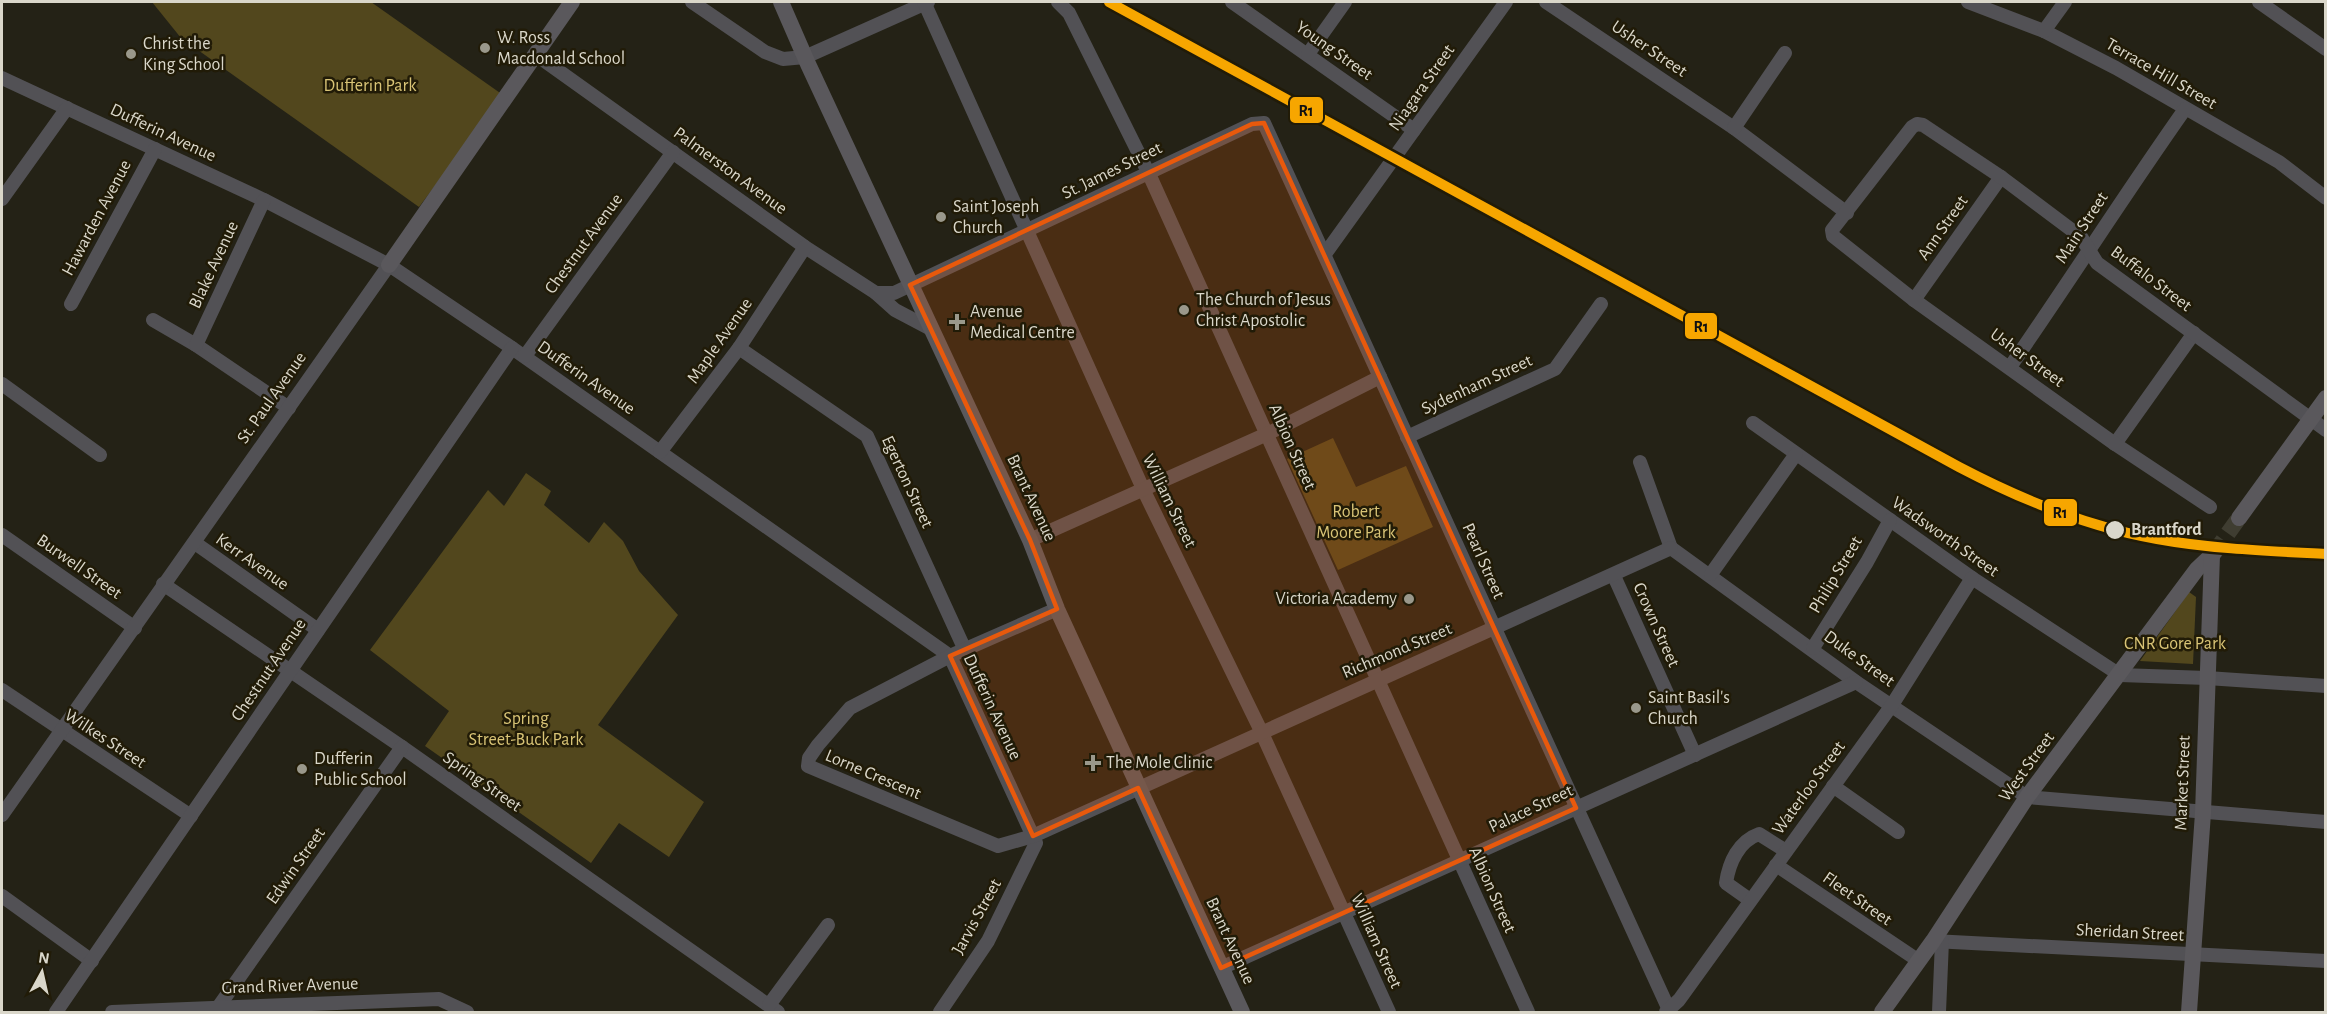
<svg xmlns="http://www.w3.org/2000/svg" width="2327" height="1014" font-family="'Alegreya Sans',sans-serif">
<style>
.green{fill:#52471d}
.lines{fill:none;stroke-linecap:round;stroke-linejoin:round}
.major-tunnel{stroke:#3f3d31;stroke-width:16;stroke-dasharray:16 8;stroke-linecap:butt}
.minor{stroke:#525155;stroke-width:14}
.major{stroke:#5a585c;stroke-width:16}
.rail-1-casing{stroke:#211b07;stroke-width:15}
.rail-1{stroke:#f7a600;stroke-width:10}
.marked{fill:#e8590c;fill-opacity:0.2;stroke:#e8590c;stroke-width:4.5;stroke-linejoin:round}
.poi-dot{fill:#9a988b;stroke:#211b07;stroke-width:2}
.stop-dot{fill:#dad7ca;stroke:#211b07;stroke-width:2}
.labels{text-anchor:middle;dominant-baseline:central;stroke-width:5;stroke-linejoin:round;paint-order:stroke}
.poi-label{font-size:18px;fill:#dad7ca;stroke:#211b07;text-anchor:start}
.street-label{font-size:18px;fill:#dad7ca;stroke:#211b07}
.park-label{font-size:18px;fill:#d9c476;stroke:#211b07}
.stop-label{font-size:18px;font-weight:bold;fill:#dad7ca;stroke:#211b07;text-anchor:start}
.line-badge{stroke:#211b07;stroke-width:2}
.pale-badge-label{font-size:16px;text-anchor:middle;font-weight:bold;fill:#111}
</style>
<rect width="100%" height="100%" fill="#242216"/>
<g class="green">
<polygon points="152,2 371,2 503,95 419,207 181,38"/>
<polygon points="1333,438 1356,487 1406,466 1433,527 1338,570 1287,459"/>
<polygon points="526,473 551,491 544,505 589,543 604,522 623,541 639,571 678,615 598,725 704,802 669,857 619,823 591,863 425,746 449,711 370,650 488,490 504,506"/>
<polygon points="2189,592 2196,597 2193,664 2140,661"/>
</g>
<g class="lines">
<polyline class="major-tunnel" points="2214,553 2239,518"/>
<g class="minor">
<polyline points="692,2 765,52 783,59 805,57 928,2"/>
<polyline points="924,2 1144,491 1261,731 1389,1012"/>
<polyline points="1058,2 1069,13 1149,174 1528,1012"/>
<polyline points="1232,2 1414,130"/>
<polyline points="1546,2 1734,128 1847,213"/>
<polyline points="1968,2 2044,31 2116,68 2279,162 2326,198"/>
<polyline points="2259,2 2326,49"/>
<polyline points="2044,31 2065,2"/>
<polyline points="535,54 805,247 876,293 895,310 931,329"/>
<polyline points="1308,54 1345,2"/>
<polyline points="2,78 264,200 389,265 512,348 950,656 1036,843 988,941 940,1012"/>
<polyline points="1734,128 1785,53"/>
<polyline points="2,199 67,108"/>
<polyline points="1325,254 1506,2"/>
<polyline points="876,293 894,293 1252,124 1264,123 1670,1012"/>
<polyline points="1914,300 2001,177"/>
<polyline points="71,304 155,149"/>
<polyline points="153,320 196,345 289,408"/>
<polyline points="196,345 264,200"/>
<polyline points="739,348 867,436 965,650"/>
<polyline points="525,356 673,152"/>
<path d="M2010,367C2069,282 2125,194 2185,109"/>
<polyline points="2,384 100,455"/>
<polyline points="1753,423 1972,578 2120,675 2207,678 2326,686"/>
<polyline points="1407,437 1555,369 1601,304"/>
<polyline points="2115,444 2194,333"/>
<polyline points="660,452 739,348 805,247"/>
<polyline points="1640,462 1671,548"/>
<polyline points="2210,507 2115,444 1914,300 1833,236 1832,230 1912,127 1917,124 1923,125 2001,177 2081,237 2097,263 2326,430"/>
<polyline points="2,535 135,628"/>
<polyline points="1030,540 1267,434 1380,377"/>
<polyline points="195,543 318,630"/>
<polyline points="1671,548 1856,682 2027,797 2326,822"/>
<polyline points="1711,574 1796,454"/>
<polyline points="1614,576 1695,755"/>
<polyline points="163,584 402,747 778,1012"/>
<polyline points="1057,609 950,656 850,708 818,745 809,758 808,766 998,846 1033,836 1671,548"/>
<polyline points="1813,648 1867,562 1890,520"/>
<polyline points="2,690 191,816"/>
<polyline points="1833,786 1898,832"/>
<polyline points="2,815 389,265"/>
<polyline points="1776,865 1919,961"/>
<polyline points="2,896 92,961"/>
<path d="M1750,900L1726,883C1729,862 1739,841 1759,834L1786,851"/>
<polyline points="1933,941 2326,961"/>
<polyline points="1221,968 1856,682"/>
<polyline points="769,1005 828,925"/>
<polyline points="219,1006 402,747"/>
<polyline points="56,1012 512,348"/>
<polyline points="112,1012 439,999 467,1012"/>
<polyline points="1666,1012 1679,1000 1892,705 1972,578"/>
<polyline points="1939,1012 1942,941"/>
</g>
<g class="major">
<polyline points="781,2 808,64 1030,540 1057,609 1242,1012"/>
<polyline points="389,265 572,2"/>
<polyline points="2239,518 2326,398"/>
<polyline points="1882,1012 1933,941 2027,797 2197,569 2214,553"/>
<polyline points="2189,1012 2203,813 2212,555"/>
</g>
<defs>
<path id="rail-1" d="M1109,2L1959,467C2022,500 2087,527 2157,539C2212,549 2269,551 2326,554"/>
</defs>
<use href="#rail-1" class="rail-1-casing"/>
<use href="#rail-1" class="rail-1"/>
</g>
<path class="marked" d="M1264,123L1576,808L1221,968L1138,788L1033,836L950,656L1057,609L1030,540L910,285L1252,124Z"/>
<g class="poi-dot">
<circle cx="485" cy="48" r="6"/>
<circle cx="131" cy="54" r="6"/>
<circle cx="941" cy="217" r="6"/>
<circle cx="1184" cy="310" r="6"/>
<path d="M954 313h6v6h6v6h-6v6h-6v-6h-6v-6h6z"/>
<circle cx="1409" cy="599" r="6"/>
<circle cx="1636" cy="708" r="6"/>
<path d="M1090 754h6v6h6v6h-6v6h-6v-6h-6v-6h6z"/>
<circle cx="302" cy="769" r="6"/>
</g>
<circle class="stop-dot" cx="2115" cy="530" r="10"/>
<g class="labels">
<g class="poi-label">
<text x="497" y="38">W. Ross<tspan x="497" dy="21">Macdonald School</tspan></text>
<text x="143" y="44">Christ the<tspan x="143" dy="21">King School</tspan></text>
<text x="953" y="207">Saint Joseph<tspan x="953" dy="21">Church</tspan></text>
<text x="1196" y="300">The Church of Jesus<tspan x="1196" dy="21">Christ Apostolic</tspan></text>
<text x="970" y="312">Avenue<tspan x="970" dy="21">Medical Centre</tspan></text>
<text x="1397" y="599" text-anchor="end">Victoria Academy</text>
<text x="1648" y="698">Saint Basil's<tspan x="1648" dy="21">Church</tspan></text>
<text x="314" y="759">Dufferin<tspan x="314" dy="21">Public School</tspan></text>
<text x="1106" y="763">The Mole Clinic</text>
</g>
<g class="street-label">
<text transform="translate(1649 49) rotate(34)">Usher Street</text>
<text transform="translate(1334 51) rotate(35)">Young Street</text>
<text transform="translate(2161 74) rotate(30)">Terrace Hill Street</text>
<text transform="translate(1422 88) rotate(-55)">Niagara Street</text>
<text transform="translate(163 133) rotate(25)">Dufferin Avenue</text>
<text transform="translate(730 171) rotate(36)">Palmerston Avenue</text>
<text transform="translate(1112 171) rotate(-26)">St. James Street</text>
<text transform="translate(97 218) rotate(-62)">Hawarden Avenue</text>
<text transform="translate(1943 228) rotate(-55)">Ann Street</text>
<text transform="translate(2082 228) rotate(-57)">Main Street</text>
<text transform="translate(584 244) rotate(-54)">Chestnut Avenue</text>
<text transform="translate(214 265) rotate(-65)">Blake Avenue</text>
<text transform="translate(2151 279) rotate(37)">Buffalo Street</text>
<text transform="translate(720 341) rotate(-55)">Maple Avenue</text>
<text transform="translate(2027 358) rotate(36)">Usher Street</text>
<text transform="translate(586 378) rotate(35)">Dufferin Avenue</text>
<text transform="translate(1477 385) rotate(-25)">Sydenham Street</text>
<text transform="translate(272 398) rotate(-55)">St. Paul Avenue</text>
<text transform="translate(1292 447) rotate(66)">Albion Street</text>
<text transform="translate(907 482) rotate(65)">Egerton Street</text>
<text transform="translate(1031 498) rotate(65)">Brant Avenue</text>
<text transform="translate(1169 501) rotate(64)">William Street</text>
<text transform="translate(1945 537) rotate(35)">Wadsworth Street</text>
<text transform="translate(1483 561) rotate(66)">Pearl Street</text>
<text transform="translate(252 562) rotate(35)">Kerr Avenue</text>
<text transform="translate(79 567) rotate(35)">Burwell Street</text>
<text transform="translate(1836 575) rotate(-59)">Philip Street</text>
<text transform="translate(1656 625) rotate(66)">Crown Street</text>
<text transform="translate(1397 651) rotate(-23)">Richmond Street</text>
<text transform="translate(1859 659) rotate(36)">Duke Street</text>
<text transform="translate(269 670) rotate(-56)">Chestnut Avenue</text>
<text transform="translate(992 707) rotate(65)">Dufferin Avenue</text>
<text transform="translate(105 739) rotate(33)">Wilkes Street</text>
<text transform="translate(2027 767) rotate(-54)">West Street</text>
<text transform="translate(873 775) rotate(23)">Lorne Crescent</text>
<text transform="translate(482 782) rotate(35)">Spring Street</text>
<text transform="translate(2183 783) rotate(-88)">Market Street</text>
<text transform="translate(1809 788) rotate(-54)">Waterloo Street</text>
<text transform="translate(1531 809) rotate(-25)">Palace Street</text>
<text transform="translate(296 866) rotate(-55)">Edwin Street</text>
<text transform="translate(1492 890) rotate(66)">Albion Street</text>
<text transform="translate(1857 899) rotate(35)">Fleet Street</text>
<text transform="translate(977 917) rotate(-61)">Jarvis Street</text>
<text transform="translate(2130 933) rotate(3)">Sheridan Street</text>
<text transform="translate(1230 941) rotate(65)">Brant Avenue</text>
<text transform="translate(1376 941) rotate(66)">William Street</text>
<text transform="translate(290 986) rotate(-2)">Grand River Avenue</text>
</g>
<g class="park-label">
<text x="370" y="86">Dufferin Park</text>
<text x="1356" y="512">Robert<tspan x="1356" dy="21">Moore Park</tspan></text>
<text x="2175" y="644">CNR Gore Park</text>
<text x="526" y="719">Spring<tspan x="526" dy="21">Street-Buck Park</tspan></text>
</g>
<g class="stop-label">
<text x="2131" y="530">Brantford</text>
</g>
</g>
<g class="line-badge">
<rect x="1289" y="96" width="35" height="28" rx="6" fill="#f7a600"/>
<rect x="1684" y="312" width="34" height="28" rx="6" fill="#f7a600"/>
<rect x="2043" y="498" width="35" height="29" rx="6" fill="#f7a600"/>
</g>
<g class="pale-badge-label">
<text x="1306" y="116">R1</text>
<text x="1701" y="332">R1</text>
<text x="2060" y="518">R1</text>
</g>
<rect width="2327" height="1014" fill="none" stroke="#dad7ca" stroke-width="6"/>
<g transform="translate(42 972) rotate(8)" stroke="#211b07" stroke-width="4.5" paint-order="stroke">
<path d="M0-4.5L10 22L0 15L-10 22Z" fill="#dad7ca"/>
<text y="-9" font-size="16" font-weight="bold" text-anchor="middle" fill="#dad7ca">N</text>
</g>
</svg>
